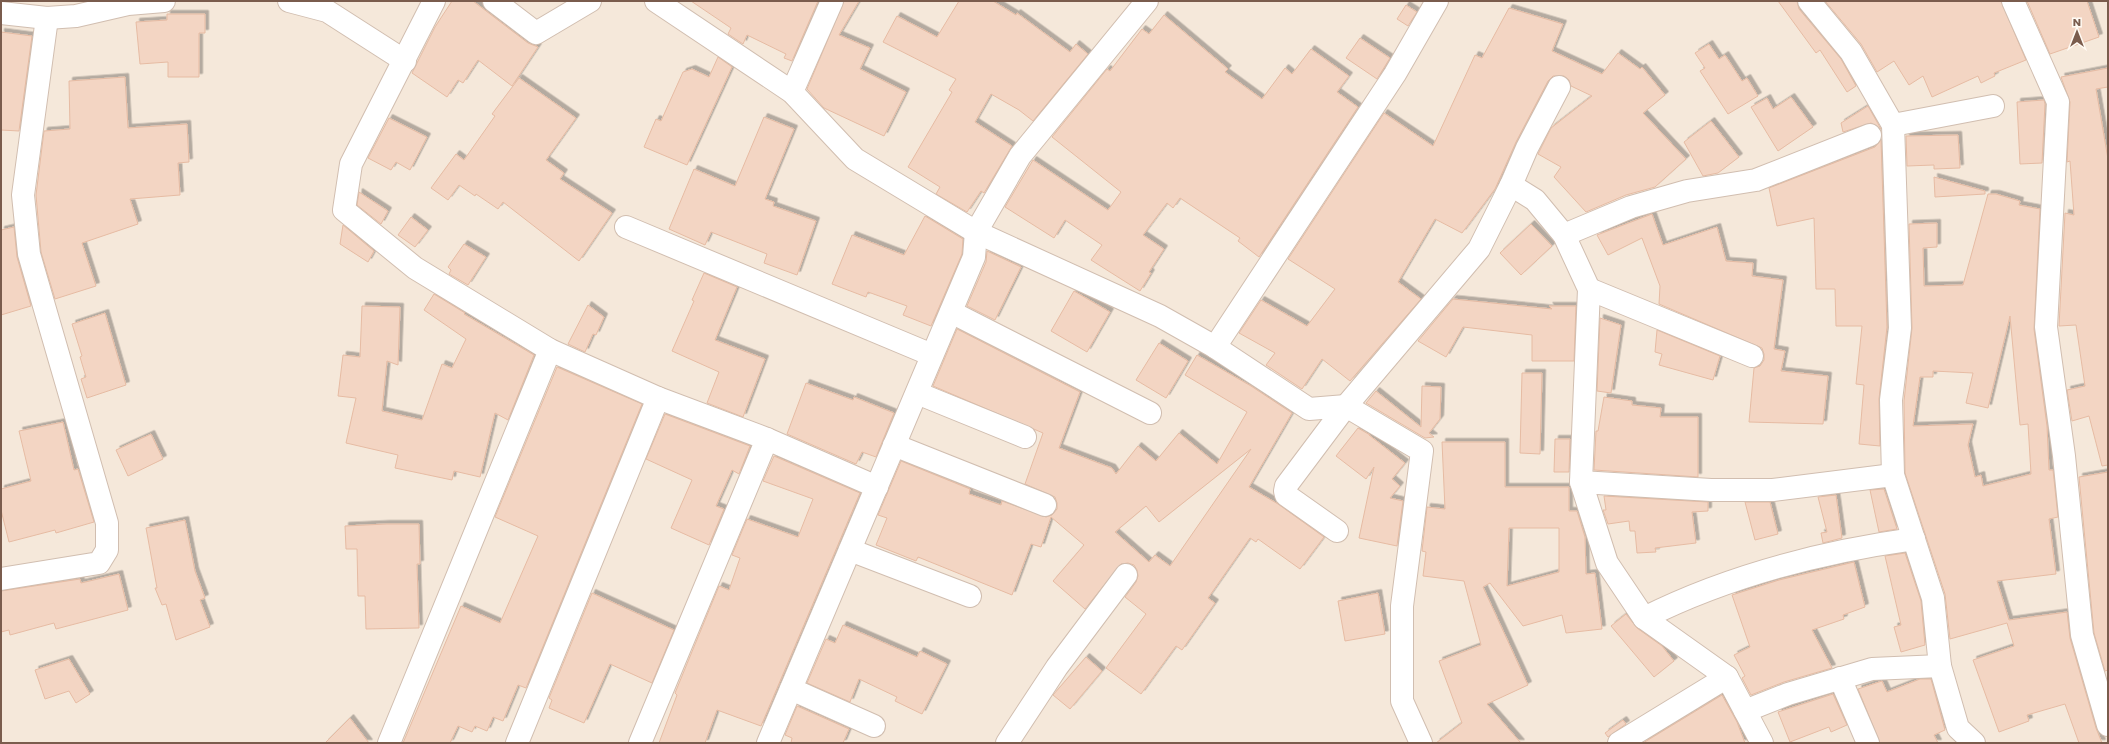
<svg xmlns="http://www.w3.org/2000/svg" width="2109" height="744" font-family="Poppins,sans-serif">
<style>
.residential{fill:#f5e8da}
.building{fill:#f3d5c3;stroke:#e6bba3;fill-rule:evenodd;filter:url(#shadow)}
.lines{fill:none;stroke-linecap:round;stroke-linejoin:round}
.minor-casing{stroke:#d1beb0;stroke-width:24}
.minor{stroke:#fff;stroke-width:22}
</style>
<defs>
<filter id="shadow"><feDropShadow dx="3.5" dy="-3.5" stdDeviation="0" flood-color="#0004"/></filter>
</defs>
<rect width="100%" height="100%" fill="#fdf6ec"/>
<rect class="residential" x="1" y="1" width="2107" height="742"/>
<g class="building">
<polygon points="452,1 473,1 528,43 538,47 512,86 478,60 463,83 458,80 447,97 412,73 435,27"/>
<polygon points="691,1 818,1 792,61 784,58 786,54 747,35 743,44 728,34 731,28"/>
<polygon points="844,1 859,1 839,35 870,48 860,69 906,92 884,136 824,108 807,89"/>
<polygon points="959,1 993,1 1016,15 1017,13 1070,52 1076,44 1088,54 1033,121 1019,110 991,94 975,122 1012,146 984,193 981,191 967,212 936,194 940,187 908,167 952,92 949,90 956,79 883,42 897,16 937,37"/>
<polygon points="1778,1 1797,1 1799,9 1841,59 1856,86 1847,92 1820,50 1816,53"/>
<polygon points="1825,1 2001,1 2026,60 1994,73 1995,76 1981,83 1978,76 1932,97 1923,76 1909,85 1894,61 1877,72 1861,44"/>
<polygon points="2027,1 2087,1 2099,37 2050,54"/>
<polygon points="1406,5 1417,12 1408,26 1397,19"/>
<polygon points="1509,8 1563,24 1552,51 1602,74 1618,53 1640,69 1642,67 1665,95 1643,113 1686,159 1655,187 1626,195 1586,212 1554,177 1561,167 1538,154 1551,128 1592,96 1571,86 1569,80 1564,76 1553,76 1548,81 1516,142 1495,189 1462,233 1435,219 1398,282 1421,299 1350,381 1322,359 1302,389 1266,365 1275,353 1239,333 1261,300 1307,326 1335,289 1288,259 1384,113 1433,146 1475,55 1482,58"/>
<polygon points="167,14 205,14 205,33 199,33 199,77 168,77 168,62 140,64 136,22 167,20"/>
<polygon points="1164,15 1228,69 1225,72 1262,99 1285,68 1292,74 1311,49 1349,76 1337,92 1358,107 1259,257 1238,241 1240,238 1180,198 1173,208 1167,203 1143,235 1164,249 1149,272 1151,273 1140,291 1091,260 1102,245 1065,220 1054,238 1005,207 1033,160 1108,210 1121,192 1052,137 1107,69 1110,71 1142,29 1149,34"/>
<polygon points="1,32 32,36 19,131 1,130"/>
<polygon points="1360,38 1390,58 1377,79 1346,58"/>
<polygon points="1709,44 1719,59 1725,55 1742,81 1747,78 1758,96 1728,114 1700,71 1705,68 1695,53"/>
<polygon points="718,57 732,67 687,165 644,147 656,119 661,121 683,72 692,69 709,77"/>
<polygon points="2108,68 2108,87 2096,89 2108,159 2108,465 2102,466 2089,416 2072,421 2067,390 2085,386 2076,325 2059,326 2065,213 2074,215 2070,161 2067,162 2070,102 2061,77"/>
<polygon points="125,77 128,128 187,124 189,162 178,163 180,195 130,199 138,224 82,243 96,286 55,299 41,252 36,195 44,131 70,129 69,81"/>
<polygon points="519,78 576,118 546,160 564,173 560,179 612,213 579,261 503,202 498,209 476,194 475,196 459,185 448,200 431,188 456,154 464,160 495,116 492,114"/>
<polygon points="1791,97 1813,127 1778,151 1751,107 1767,98 1773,109"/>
<polygon points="2044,100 2045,104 2042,163 2020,164 2017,102"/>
<polygon points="1868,106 1881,129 1871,123 1843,132 1841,123"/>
<polygon points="764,117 794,129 765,199 774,202 773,206 816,221 797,275 764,263 767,254 711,232 705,245 669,229 694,169 735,186"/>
<polygon points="389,118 427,137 410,170 396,162 391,170 368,158"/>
<polygon points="1711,121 1739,157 1718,173 1703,176 1684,142"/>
<polygon points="1958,135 1960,168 1934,169 1934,165 1907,166 1906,136"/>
<polygon points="1881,140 1887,327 1879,399 1880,446 1859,444 1864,385 1856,384 1862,326 1836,326 1835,289 1816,289 1814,218 1777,226 1769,188 1875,147"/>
<polygon points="1934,177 1985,191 1985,194 1935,197"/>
<polygon points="359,192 388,211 381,224 357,205"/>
<path d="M1988,194H1996L2020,201L2019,205L2040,209L2034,329L2047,426L2049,470H2053L2058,517L2049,519L2056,574L1997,581L2009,620L2067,612L2070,638L2096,728L2102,743H2079L2065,704L2027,715L2029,721L1999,732L1973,660L2014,646L2007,623L1950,639L1945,594L1905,473L1904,401L1912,328L1909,224L1937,223V247L1923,248L1924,286L1963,285ZM2010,316L2020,425L2028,424L2031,474L1983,486L1981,475L1975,477L1968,445L1973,424L1913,426L1920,377H1933V371L1973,373L1966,403L1988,408Z"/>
<polygon points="1652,214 1663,245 1717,227 1726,261 1753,263 1752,276 1783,280 1774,349 1785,351 1781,371 1828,376 1823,424 1749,422 1754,368 1760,366 1764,360 1764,354 1762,348 1659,304 1660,286 1642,238 1608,255 1597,235"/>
<polygon points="925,216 963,239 962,254 931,326 903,315 907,306 868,292 866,297 832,284 852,235 904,255"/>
<polygon points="411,217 428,230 415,247 398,235"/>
<polygon points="1531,224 1552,246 1521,275 1500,253"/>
<polygon points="343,225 374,251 368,262 340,244"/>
<polygon points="14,227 17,257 31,306 1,315 1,230"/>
<polygon points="464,244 486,257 468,285 449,274 451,270 448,267"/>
<polygon points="987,251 1021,267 995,320 967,306 986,262"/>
<polygon points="704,273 737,287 715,340 765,359 743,417 707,403 719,372 672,351 694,301 692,300"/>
<polygon points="1074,291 1110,312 1087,352 1051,331"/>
<polygon points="434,294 465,313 464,314 534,355 508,420 495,413 480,477 454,471 452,480 395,468 398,455 346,443 356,398 338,396 343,355 360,357 362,306 400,307 398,365 387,361 382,411 422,420 442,364 452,368 466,339 424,310"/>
<polygon points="1453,299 1552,309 1549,306 1576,306 1574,361 1532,361 1532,335 1463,327 1446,357 1418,341"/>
<polygon points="588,305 604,317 596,335 593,334 585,352 568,344"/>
<polygon points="105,313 126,385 87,398 81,379 86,377 80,357 82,356 72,324"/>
<polygon points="1600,318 1621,325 1611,393 1597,391"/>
<path d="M957,329L1080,392L1059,448L1112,468L1116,474L1138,446L1156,461L1179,433L1217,464L1247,412L1185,375L1197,355L1251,386L1292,413L1249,487L1278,504L1324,537L1300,569L1258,539L1256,542L1250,538L1208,598L1215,603L1182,650L1176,646L1141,694L1106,668L1146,614L1125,597L1136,582L1138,576L1137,570L1134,565L1128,563L1121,564L1085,609L1053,581L1084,545L1051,517L1041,547L1031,544L1012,595L918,557L916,561L876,545L887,518L878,515L901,461L970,489L969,494L1001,505L1002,501L1046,517L1052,515L1057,509V503L1055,497L1025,484L1043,433L933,386ZM1251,449L1170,566L1155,555L1149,562L1115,532L1146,506L1159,522Z"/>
<polygon points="1657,330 1720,356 1713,380 1659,365 1662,354 1655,352"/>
<polygon points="1159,343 1188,361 1166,398 1136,380"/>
<polygon points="557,367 642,404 526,688 518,685 503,721 493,717 487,731 475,726 472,732 458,726 450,743 403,743 461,606 500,623 538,536 495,517"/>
<polygon points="1522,373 1542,373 1540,454 1520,453"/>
<polygon points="806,383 853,400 854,397 894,413 876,457 862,452 856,464 787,434"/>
<polygon points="1422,386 1441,387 1440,419 1429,433 1434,437 1425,438 1366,403 1376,391 1421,427"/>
<polygon points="1604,397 1632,401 1632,405 1661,408 1660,417 1698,417 1698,477 1594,470 1596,431 1598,431"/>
<polygon points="665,414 750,446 739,474 732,470 716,506 724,509 709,545 671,528 692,480 646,459"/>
<polygon points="63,422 74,470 78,469 94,522 56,533 55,530 9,542 1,510 1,489 31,481 19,431"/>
<polygon points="1358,428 1370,435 1369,435 1405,463 1392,479 1400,486 1390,498 1403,501 1397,546 1359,538 1374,467 1366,479 1336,456"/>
<polygon points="151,434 163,459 128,476 116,450"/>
<polygon points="1555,439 1570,439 1569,472 1554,472"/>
<path d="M1442,442H1505V487H1569V511H1577L1585,537L1586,574L1595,573L1602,629L1566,633L1562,615L1523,626L1490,583L1483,587L1528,685L1487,704L1521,743H1436L1462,723L1439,661L1481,645L1464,581L1423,576L1426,552L1422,551L1427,507L1445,509ZM1509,528H1559V572L1507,586Z"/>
<polygon points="774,456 860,493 761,726 717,710 705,743 659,743 677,695 675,693 719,586 729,590 740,558 732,555 747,519 798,537 813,499 763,481"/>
<polygon points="2108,472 2108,670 2105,671 2094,633 2079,477"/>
<polygon points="1884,489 1897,529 1879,532 1870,490"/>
<polygon points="1836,495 1842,538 1823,543 1821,533 1827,532 1818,497"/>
<polygon points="1604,496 1708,502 1708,511 1692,512 1696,543 1655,548 1656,552 1637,553 1635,531 1630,531 1629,521 1608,524 1603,510 1606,510"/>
<polygon points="1745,502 1770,502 1778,534 1755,540"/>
<polygon points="185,520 195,571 205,598 200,600 210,627 176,640 166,604 162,605 155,588 157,588 146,528"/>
<polygon points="386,524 419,524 420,564 417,564 419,628 366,629 365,596 358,596 357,549 346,549 345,526"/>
<polygon points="1905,553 1921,601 1925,645 1901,652 1894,627 1901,625 1885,556"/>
<polygon points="1854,562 1865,607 1843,615 1844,619 1812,630 1832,668 1784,682 1751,695 1742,678 1745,676 1734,655 1750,647 1732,595 1779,580"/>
<polygon points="119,574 128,610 56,629 54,623 10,635 9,630 1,632 1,591 80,579 81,583"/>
<polygon points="592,593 674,630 652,683 610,664 584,723 549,708 552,700 549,698"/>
<polygon points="1378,593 1385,634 1345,641 1338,601"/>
<polygon points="1626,614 1637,628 1662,646 1674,661 1654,677 1611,626"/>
<polygon points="843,625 917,657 920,651 947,664 922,714 895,701 897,697 859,679 850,702 807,683 826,639 835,643"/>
<polygon points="1086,657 1102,671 1070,709 1053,695"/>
<polygon points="69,659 90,694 76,703 69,691 45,699 35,670"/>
<polygon points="1920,679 1931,679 1945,730 1934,735 1938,743 1880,743 1858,689 1882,681 1887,692"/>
<polygon points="1833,694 1847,725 1831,732 1829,727 1790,742 1778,712"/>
<polygon points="1722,695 1737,722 1745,743 1643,743"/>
<polygon points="797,706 849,729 843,743 791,743 792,738 785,735"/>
<polygon points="350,718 369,743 325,743"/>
<polygon points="1623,720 1626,724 1608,737 1605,733"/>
</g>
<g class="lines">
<defs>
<g id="minor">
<polyline points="289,1 327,11 405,61"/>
<polyline points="434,1 351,164 344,210 415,268 550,350 658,398 767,439 877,487"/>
<polyline points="494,1 536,33 590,1"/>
<polyline points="656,1 792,92 855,159 976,232 1160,316 1215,347 1309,409 1346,406 1422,451 1402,606 1402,701 1421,743"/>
<polyline points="1809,1 1851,52 1893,125 1900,328 1891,400 1893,475 1933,598 1940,666 1958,728 1974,743"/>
<polyline points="2013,1 2058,102 2046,327 2064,456 2082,635 2108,725"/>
<polyline points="1,13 47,18 76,16 128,4 164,1"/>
<polyline points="792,92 832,1"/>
<polyline points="1893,125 1993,106"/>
<polyline points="1511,185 1535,200 1564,235 1589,289 1581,482 1607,563 1644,618 1727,677 1762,743"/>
<polyline points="626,227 932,355"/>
<polyline points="1564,235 1631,207 1687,191 1756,180 1870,135"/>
<polyline points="1589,289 1752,356"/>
<polyline points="951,312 1150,413"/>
<polyline points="1215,347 1395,74 1437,1"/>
<polyline points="917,393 1025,437"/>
<polyline points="894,445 1045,505"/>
<polyline points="1581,482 1711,490 1773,490 1893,475"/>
<polyline points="1337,531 1286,495 1285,491 1286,486 1346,406 1479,249 1511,185 1527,148 1559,87"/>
<polyline points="850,550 970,596"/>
<polyline points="1,579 99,563 107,550 107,523 29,254 23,195 47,18"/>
<path d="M1644,618C1728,576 1820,552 1914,539"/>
<polyline points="1840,678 1868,743"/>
<polyline points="791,689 874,726"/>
<polyline points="1745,711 1788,694 1872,669 1940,666"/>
<polyline points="389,743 550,350"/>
<polyline points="517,743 658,398"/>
<polyline points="640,743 767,439"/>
<polyline points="768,743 974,257 976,232 1020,156 1147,1"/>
<polyline points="1007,743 1057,667 1126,575"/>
<polyline points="1619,743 1727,677"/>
</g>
</defs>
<use href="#minor" class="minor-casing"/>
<use href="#minor" class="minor"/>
</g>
<rect width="2109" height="744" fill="none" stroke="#7a5c4d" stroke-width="4"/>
<g transform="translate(2077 32)" stroke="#fffaf3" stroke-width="3" paint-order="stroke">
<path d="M0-3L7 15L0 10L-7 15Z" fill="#7a5c4d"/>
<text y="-6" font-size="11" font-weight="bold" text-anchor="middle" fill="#7a5c4d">N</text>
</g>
</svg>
